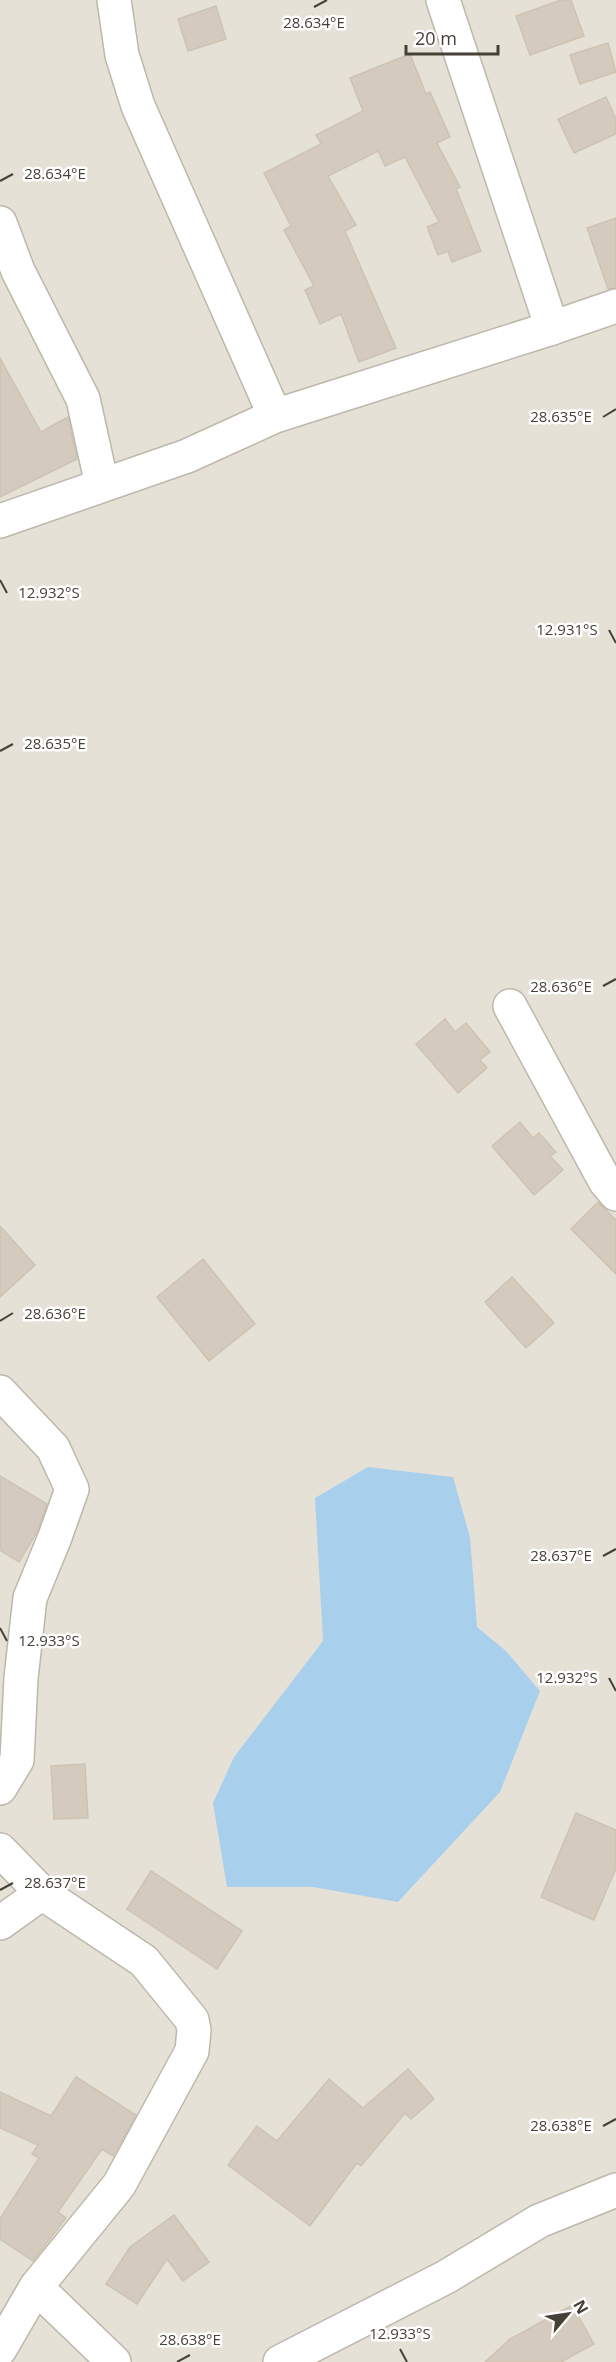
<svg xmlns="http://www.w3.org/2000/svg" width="616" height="2362" font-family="'Open Sans',sans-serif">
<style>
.residential{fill:#e6e1d6}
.water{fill:#a8d0ec}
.building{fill:#d4cbbe;stroke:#cec3b2;stroke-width:1.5}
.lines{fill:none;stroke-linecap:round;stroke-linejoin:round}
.minor-casing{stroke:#beb7ab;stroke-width:36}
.minor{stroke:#fff;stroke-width:33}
.ticks{fill:none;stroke:#464037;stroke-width:2}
.ticks-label{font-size:15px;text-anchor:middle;fill:#464037;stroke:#fff;stroke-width:5;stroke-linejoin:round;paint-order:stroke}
</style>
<rect width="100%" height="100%" fill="#f3f0e8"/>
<rect class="residential" x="0" y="0" width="616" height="2362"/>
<polygon class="water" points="368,1467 453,1477 470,1537 477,1627 506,1651 540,1691 500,1792 398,1902 313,1887 227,1887 213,1803 234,1757 323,1641 315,1498"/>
<g class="building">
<polygon points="561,0 571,0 584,36 530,55 516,16"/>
<polygon points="216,6 226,39 188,51 178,19"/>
<polygon points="608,43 616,72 580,84 570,55"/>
<polygon points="410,54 426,94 430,92 450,137 437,143 460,187 456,189 481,251 452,262 448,251 438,255 427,227 439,222 405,157 385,166 378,151 328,176 356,225 345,231 396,348 359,362 341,314 320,324 305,290 314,286 284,230 291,226 264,173 321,144 316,135 363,111 350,78"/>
<polygon points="606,97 616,119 616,134 574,153 558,119"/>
<polygon points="616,218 616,288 608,289 587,228"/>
<polygon points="0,358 41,432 68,417 77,459 0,497"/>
<polygon points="445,1019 455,1032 466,1023 490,1052 480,1060 487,1068 458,1093 416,1044"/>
<polygon points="520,1122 533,1138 539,1133 556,1152 550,1156 563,1170 534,1195 492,1146"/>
<polygon points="598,1202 616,1220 616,1274 571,1229"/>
<polygon points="0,1226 35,1265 0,1297"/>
<polygon points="203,1259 255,1324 209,1361 157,1297"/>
<polygon points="512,1277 554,1323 526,1348 485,1302"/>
<polygon points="0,1476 47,1504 37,1532 19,1562 0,1550"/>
<polygon points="85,1764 88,1818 54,1819 51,1766"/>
<polygon points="576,1813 616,1830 616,1868 594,1920 541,1897"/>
<polygon points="151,1871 242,1931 217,1969 127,1909"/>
<polygon points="408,2069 434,2099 411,2119 405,2113 361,2166 357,2163 310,2226 228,2165 257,2126 277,2141 329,2079 363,2108"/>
<polygon points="76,2077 136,2115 113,2156 102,2149 58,2212 66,2218 33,2261 0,2239 0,2219 39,2158 32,2154 38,2145 0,2128 0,2092 51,2116"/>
<polygon points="174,2215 209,2262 183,2281 167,2259 137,2304 106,2284 130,2247"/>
<polygon points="572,2305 594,2344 561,2362 485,2362 510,2339"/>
</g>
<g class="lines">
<defs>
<g id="minor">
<polyline points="114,0 122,55 138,106 275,416"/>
<polyline points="443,0 552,328"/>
<polyline points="0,223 18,271 83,399 102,485"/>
<polyline points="0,521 187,456 275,416 552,328 616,306"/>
<polyline points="510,1006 605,1181 616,1194"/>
<polyline points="0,1392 53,1448 72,1489 55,1537 30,1598 21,1678 17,1760 0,1788"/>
<polyline points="0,1850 42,1893"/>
<polyline points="0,1923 42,1893 144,1961 192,2020 194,2030 192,2051 119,2185 36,2287 0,2349"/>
<polyline points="36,2287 114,2362"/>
<polyline points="280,2362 446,2277 539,2221 616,2190"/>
</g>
</defs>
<use href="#minor" class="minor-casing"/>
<use href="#minor" class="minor"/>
</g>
<path class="ticks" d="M314,7L327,0M0,181L13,174M603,417L616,409M0,580L7,593M609,630L616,643M0,751L13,744M603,986L616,979M0,1321L13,1313M603,1556L616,1549M0,1628L7,1641M609,1678L616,1691M0,1890L13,1883M603,2126L616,2119M400,2349L407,2362M177,2362L190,2355"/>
<g class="ticks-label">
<text x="314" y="28">28.634°E</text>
<text x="55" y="179">28.634°E</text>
<text x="561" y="422">28.635°E</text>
<text x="49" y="598">12.932°S</text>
<text x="567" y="635">12.931°S</text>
<text x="55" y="749">28.635°E</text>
<text x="561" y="992">28.636°E</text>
<text x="55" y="1319">28.636°E</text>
<text x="561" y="1561">28.637°E</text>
<text x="49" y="1646">12.933°S</text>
<text x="567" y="1683">12.932°S</text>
<text x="55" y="1888">28.637°E</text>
<text x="561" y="2131">28.638°E</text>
<text x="400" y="2339">12.933°S</text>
<text x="190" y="2345">28.638°E</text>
</g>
<g transform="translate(568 2314) rotate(61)" stroke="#ffffff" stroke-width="4.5" paint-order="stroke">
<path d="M0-4.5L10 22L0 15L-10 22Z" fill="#464037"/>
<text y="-9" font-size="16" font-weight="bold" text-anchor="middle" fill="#464037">N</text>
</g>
<path d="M406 45v9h92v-9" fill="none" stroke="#464037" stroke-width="3"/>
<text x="415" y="45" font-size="18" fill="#464037" stroke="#ffffff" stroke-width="4.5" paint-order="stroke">20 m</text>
</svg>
